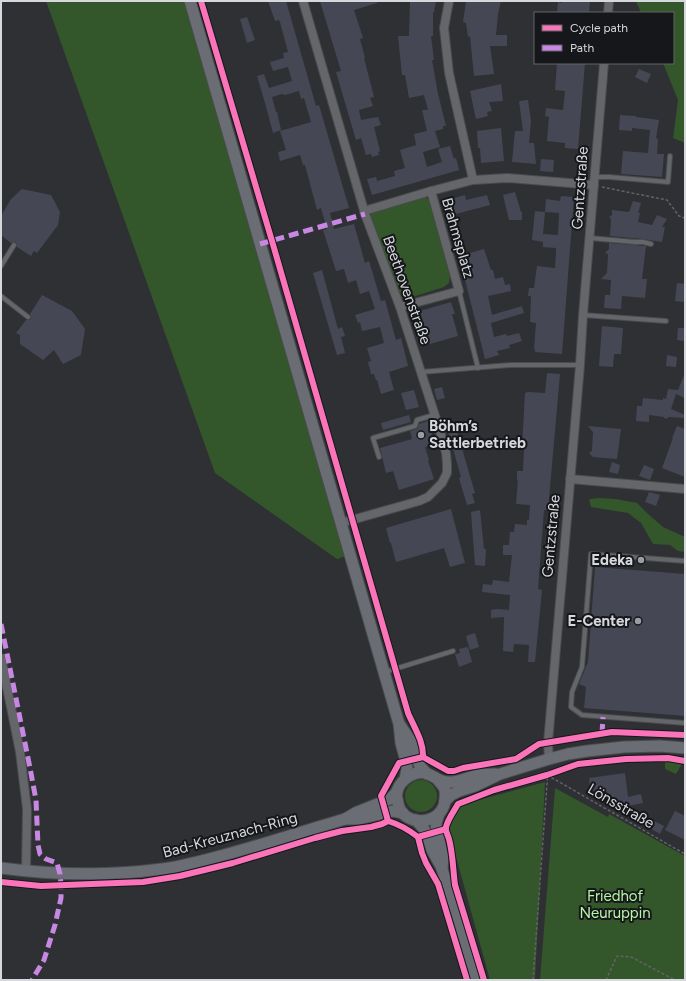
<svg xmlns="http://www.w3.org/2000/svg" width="686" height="981" font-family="Figtree,sans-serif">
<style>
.green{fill:#33562a}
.building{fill:#454854}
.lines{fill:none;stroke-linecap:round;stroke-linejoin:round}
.lane-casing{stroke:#4a4b4e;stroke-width:6}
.street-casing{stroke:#4a4b4e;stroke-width:10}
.secondary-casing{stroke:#4a4b4e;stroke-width:13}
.path{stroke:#626366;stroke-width:1.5;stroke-dasharray:3 2;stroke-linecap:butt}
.lane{stroke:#65666a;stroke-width:4}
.street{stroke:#65666a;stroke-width:8}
.secondary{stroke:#6b6d74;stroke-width:11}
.quiet{stroke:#c787e3;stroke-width:5;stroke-dasharray:10 5;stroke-linecap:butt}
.cycleway-casing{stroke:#16171a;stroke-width:8}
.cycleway{stroke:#fb73b8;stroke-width:6}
.poi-dot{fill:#9b9da2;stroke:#16171a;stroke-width:1.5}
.labels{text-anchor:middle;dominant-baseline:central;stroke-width:4;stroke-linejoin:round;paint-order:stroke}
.street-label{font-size:15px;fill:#d6d8dd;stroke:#16171a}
.poi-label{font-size:15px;font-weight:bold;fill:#d6d8dd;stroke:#16171a;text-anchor:end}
.park-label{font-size:15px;fill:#b6f7a5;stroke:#16171a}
</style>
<rect width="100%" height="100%" fill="#2e3034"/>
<g class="green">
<polygon points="46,1 185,1 346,556 337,559 215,473"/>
<polygon points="636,1 685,1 685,143 673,138 678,100 663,63 673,63 673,13 641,13"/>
<polygon points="421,197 426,197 429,201 450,276 449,283 444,287 406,299 402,298 400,296 370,218 371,214 374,211"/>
<polygon points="600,498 616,499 637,503 647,513 663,527 685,537 685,552 678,551 670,545 653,544 641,523 628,513 591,507 589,499"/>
<polygon points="665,759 683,762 676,774 665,769"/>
<circle cx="421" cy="796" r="16"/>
<polygon points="545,782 535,980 490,980 448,828 460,805"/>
<polygon points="555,788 608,817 609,814 685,856 685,980 540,980"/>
</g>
<g class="building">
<polygon points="268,1 286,1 316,106 319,105 349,208 330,213 334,229 354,224 365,263 369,261 381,301 385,300 396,340 401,338 408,366 389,372 394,390 381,394 377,380 376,380 374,374 371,374 368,362 371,361 367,348 384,343 380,327 362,331 360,322 358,323 355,315 375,309 369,291 360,294 356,280 348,283 344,269 336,271 323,230 327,229 321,208 317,210 305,165 303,165 300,155 280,161 278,152 286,150 280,131 311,122 304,98 301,99 299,91 285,95 282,94 272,97 276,112 277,112 281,130 273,133 265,103 257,76 264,74 269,88 292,81 288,67 273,71 270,62 284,58 283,53 288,52 280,22 279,20 275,21"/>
<polygon points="320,1 377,1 377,3 354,10 363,38 360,39 365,58 364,58 374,97 370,98 373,106 359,110 361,120 378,117 381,125 374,127 380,151 378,152 379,155 372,157 371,154 366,155 361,138 356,140 336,72 341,71"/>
<polygon points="410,1 436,1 434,12 433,12 433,36 431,36 434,60 432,60 438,94 446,126 443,126 443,129 435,131 440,147 423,152 427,167 442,162 438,149 450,146 454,159 456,158 459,170 372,195 367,179 376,177 377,181 395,176 394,171 405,168 400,150 416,145 414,134 427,131 422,110 428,110 424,95 409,98 405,75 402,75 398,36 409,36"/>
<polygon points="466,1 501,1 498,14 496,35 507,35 507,46 490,46 494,74 474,76 470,36 468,37 466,23 463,22"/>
<polygon points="562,1 590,1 589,13 557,13 558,2 562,3"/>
<polygon points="247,17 255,40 247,43 240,19"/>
<polygon points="557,63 585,63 578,149 565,148 565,143 547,141 549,117 545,116 546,108 563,110 565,91 555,90"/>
<polygon points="639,69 651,74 647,83 635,77"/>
<polygon points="501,84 503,101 489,102 492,111 487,112 488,116 476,119 470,91"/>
<polygon points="528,100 531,121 529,143 534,143 536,164 512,162 515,131 523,131 519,101"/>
<polygon points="620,115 636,116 636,117 659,120 656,138 658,139 657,154 664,154 662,177 621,174 623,151 648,153 650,130 632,128 632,131 619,130"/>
<polygon points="501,128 504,161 481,163 480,148 478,148 477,131"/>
<polygon points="541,159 554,160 553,172 540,171"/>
<polygon points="22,189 51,195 60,212 58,225 37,253 34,251 31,256 17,247 17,245 16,242 14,242 11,243 1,235 1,216 11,199"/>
<polygon points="515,192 521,212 522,212 522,220 509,220 503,195"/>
<polygon points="465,195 466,200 487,195 490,205 452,215 451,212 448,212 445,201"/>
<polygon points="561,196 574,197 562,354 535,352 535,349 534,349 536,323 530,322 531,296 528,296 529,288 534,288 537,266 555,268 556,252 556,248 543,247 543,242 532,240 535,211 545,212 543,234 558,235 559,213 545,212 546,199 560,201"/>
<polygon points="633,201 641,203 638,213 640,213 638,222 652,225 657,215 667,219 662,227 665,227 662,242 643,239 610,236 611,219 609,217 612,215 612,210 629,212"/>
<polygon points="609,243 646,246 642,279 647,279 645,298 622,296 621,309 604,308 605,295 610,295 611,280 601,279 607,273 608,254 605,253 609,249"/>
<polygon points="484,249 491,270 493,270 495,279 503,277 505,285 510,284 511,291 488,296 492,315 522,306 524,313 491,323 494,337 506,334 507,336 519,333 522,341 509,345 510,348 497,351 499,355 485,359 459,256"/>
<polygon points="322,270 338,329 342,327 345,336 341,337 345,353 337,355 313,273"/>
<polygon points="677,283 685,284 685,302 675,301"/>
<polygon points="42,295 72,311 85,329 81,355 63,364 54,350 43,360 20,344 20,335 16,333 26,320 29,320 31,319 31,316 30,314"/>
<polygon points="451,302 455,314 452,314 458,336 430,344 423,323 416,325 413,313"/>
<polygon points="602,326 623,328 621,354 614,354 613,367 599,366"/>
<polygon points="678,328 685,328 685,341 677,340"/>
<polygon points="667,355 677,357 676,367 666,366"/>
<polygon points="547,373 560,374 548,510 544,510 538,589 542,590 535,662 528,662 529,645 514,644 513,652 503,651 504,617 491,618 491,610 497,609 509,610 510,595 482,592 483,584 492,585 493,580 509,582 512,555 503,555 503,545 509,545 510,532 514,532 515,524 527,525 527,520 529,520 530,505 516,504 518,480 517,481 517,471 523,471 524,448 522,448 525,393 528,392 545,393"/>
<polygon points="685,373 685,398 676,394 671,409 685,415 685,418 668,417 667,419 664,418 664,417 649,415 649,422 636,421 637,406 642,406 643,398 663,400 663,398 666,399 668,389 678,390"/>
<polygon points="442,387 445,398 437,400 434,389"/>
<polygon points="414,390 419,407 406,410 401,393"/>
<polygon points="409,415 411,422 383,430 381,423"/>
<polygon points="428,421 435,444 425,447 429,460 428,461 434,479 399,490 393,471 386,473 380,448 412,439 410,431 417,429 419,424"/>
<polygon points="588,426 621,429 617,459 593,457 589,453 592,451 593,432"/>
<polygon points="677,426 685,429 685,477 662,468 673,438 672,438"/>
<polygon points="456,428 475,493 472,494 475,503 467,505 459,478 461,477 448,431"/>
<polygon points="612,462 620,465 618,474 609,472"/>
<polygon points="644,465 654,469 650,480 639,476"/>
<polygon points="649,492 660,495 656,506 645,502"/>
<polygon points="451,509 465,563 450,567 444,548 396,562 391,543 390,543 386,528"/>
<polygon points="480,510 484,549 486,549 485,566 475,565 471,512"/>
<polygon points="595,567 685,574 685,716 584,708 586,687 579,684 588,662"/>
<polygon points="475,633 479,647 470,650 466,636"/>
<polygon points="468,647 472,662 459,667 455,654 460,653 459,649"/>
<polygon points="625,773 628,797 641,794 643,803 623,807 590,789 589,778"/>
<polygon points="675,811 685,816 685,840 665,830"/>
<polygon points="652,820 664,826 660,834 648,827"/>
</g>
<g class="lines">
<defs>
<g id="lane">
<polyline points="595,177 609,177 668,182 670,156"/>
<polyline points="590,238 635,242 643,242 651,244"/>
<polyline points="1,266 14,245"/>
<polyline points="459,291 478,368"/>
<polyline points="1,296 28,317"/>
<polyline points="583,315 666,321"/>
<polyline points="421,372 511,365 580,365"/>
<polyline points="379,457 373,438 415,426 417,420 434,415"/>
<polyline points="685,561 591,554 582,667 572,692 571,707 582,715 685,723"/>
<polyline points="385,672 453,651"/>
</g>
<g id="street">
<polyline points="303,1 365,214 400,307 439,428 446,453 447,464 447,473 442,483 428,497 419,501 341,523"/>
<polyline points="449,1 444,28 449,73 473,180"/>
<polyline points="608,13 609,1"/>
<polyline points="431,191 473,180 507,178 594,185"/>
<polyline points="364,211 431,191 459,291 400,307"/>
<polyline points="570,479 685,489"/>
<polyline points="1,658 20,752 27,809 26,871"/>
<polyline points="549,759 548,743 580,365 583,315 604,63"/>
</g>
<g id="secondary">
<polyline points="190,1 399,724 401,743 406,761 407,769 405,779"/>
<polyline points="400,725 410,740 420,766 427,774"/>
<path d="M438,780C440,783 443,785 444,788C446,791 445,796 445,800C443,826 402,828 398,803C397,800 396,795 397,791C401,779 416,769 428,774C436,777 439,782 448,782C457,783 466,778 474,776C481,774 488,774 496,774"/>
<polyline points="445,801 451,795 459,791 475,786 500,774 549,759 568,754 587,751 624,747 660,746 685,748"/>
<polyline points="439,814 436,823 437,832 443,857 442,869 458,923 476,980"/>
<polyline points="345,819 359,819 393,811 403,813"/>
<polyline points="416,820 423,828 427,834 432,850 442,868"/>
<path d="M1,868C54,875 109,876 162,869C175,868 188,864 201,861C250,849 297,833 345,819L357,812L390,799L397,792"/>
</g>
</defs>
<use href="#lane" class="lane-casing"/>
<use href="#street" class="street-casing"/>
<use href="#secondary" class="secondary-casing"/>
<g class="path">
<polyline points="602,187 667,200 679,216 685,218"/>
<polyline points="547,775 685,854"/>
<polyline points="533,980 548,770"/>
<polyline points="606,980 617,956 631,957 675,980"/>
</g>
<use href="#lane" class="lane"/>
<use href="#street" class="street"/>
<use href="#secondary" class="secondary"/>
<g class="quiet">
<polyline points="260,244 365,214"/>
<polyline points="1,624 30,768 36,800 38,845 40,854 46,859 57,863 60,874 61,885 61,898 55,925 44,960 32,980"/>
<polyline points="602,734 603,717"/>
</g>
<defs>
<g id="cycleway">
<path d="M201,1L272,241L408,713C414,727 424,742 423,757"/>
<polyline points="388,821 381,796 399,763 423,757 448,771 454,771 463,768 516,759 539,744 612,732 685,735"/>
<polyline points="418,837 422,853 426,863 438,884 467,980"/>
<path d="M1,882L41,886L143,882L180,876L233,863L315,838L342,831L371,827L382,824L388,821C398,824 409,830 418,837L446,829"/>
<path d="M484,980L455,885C453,870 453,854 449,839C448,835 445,831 446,827C448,819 454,811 458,804L494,790L547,775L578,764L626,759L668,758L685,761"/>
</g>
</defs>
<use href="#cycleway" class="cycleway-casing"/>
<use href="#cycleway" class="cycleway"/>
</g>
<g class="poi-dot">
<circle cx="421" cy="435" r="4"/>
<circle cx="641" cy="560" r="4"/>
<circle cx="638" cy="621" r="4"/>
</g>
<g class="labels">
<g class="street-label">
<text transform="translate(580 188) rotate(-86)">Gentzstraße</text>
<text transform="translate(458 238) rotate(74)">Brahmsplatz</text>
<text transform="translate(407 290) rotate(70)">Beethovenstraße</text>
<text transform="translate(551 536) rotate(-85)">Gentzstraße</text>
<text transform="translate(621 806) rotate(30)">Lönsstraße</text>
<text transform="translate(230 835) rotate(-15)">Bad-Kreuznach-Ring</text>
</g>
<g class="poi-label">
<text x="429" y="426" text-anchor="start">Böhm’s<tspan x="429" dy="17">Sattlerbetrieb</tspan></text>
<text x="633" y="560">Edeka</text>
<text x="630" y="621">E-Center</text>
</g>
<g class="park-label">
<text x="615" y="896">Friedhof<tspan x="615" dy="17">Neuruppin</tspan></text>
</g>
</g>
<rect width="686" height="981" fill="none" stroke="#d6d8dd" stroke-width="4"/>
<rect x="534" y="12" width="140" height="52" fill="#16171a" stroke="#636468"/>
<rect x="542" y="25" width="20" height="6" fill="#fb73b8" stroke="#636468"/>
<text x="570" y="32" font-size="12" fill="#d6d8dd">Cycle path</text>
<rect x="542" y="45" width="20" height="6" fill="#c787e3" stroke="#636468"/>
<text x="570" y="52" font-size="12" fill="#d6d8dd">Path</text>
</svg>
